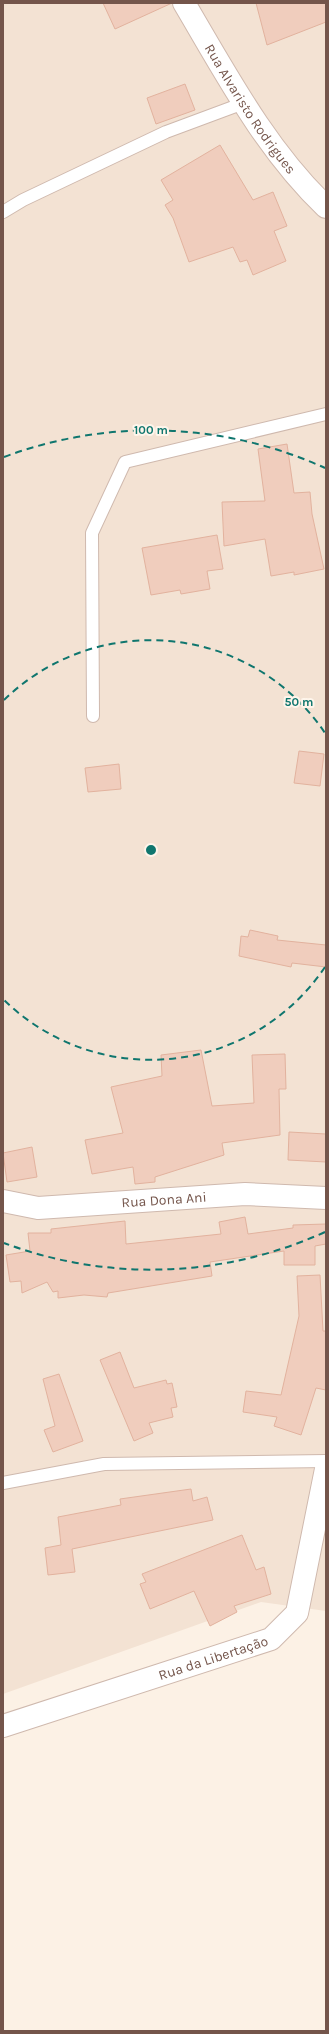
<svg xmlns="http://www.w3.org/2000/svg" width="329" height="2034" font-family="Karla,sans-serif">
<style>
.residential{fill:#f3e2d3}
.building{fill:#f0cdbd;stroke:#e2b29e}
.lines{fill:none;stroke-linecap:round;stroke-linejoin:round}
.lane-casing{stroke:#cfb9ae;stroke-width:14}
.street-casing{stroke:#cfb9ae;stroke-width:24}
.lane{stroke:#fff;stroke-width:12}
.street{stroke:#fff;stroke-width:22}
.ring{fill:none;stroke:#0f766e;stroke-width:2;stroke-dasharray:7 5}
.labels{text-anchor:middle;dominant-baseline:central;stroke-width:4;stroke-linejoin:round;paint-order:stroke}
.street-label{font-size:14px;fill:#74554b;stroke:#fef5eb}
.centre{fill:#0f766e;stroke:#fef5eb;stroke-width:2}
.ring-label{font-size:12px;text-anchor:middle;font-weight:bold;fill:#0f766e;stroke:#fef5eb;stroke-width:4;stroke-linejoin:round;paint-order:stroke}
</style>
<rect width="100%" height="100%" fill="#fcf1e5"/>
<polygon class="residential" points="3,3 326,3 326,1611 261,1602 3,1694"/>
<g class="building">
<polygon points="103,3 172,3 115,29"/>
<polygon points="256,3 326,3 326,22 267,45"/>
<polygon points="185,84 195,110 156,124 147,98"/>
<polygon points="220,145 253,200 273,192 287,226 274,231 286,261 253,275 247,260 240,262 233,247 189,262 173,218 165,205 173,200 161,180"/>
<polygon points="287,444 294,493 310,492 312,514 324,569 294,575 294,572 271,576 265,539 224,546 222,502 265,501 258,449"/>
<polygon points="217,535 223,569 207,571 210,589 181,594 180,590 151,595 142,548"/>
<polygon points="299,751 324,754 320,786 294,783"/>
<polygon points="119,764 121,789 88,792 85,768"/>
<polygon points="250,930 278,936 277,940 326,945 326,967 292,963 291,967 239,956 241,936 248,937"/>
<polygon points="201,1050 212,1106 254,1103 252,1055 285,1054 286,1089 279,1089 280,1135 222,1143 224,1155 155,1177 155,1182 135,1184 133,1167 92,1174 85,1140 123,1133 111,1087 162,1076 161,1055"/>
<polygon points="289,1132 326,1134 326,1162 288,1160"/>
<polygon points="32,1147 37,1177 7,1182 3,1153"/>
<polygon points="245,1217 248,1234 293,1228 293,1225 326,1224 326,1244 315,1246 315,1265 284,1265 284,1251 210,1262 212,1276 108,1293 107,1297 84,1295 58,1298 58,1291 53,1292 47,1282 22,1293 21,1281 10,1282 6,1255 30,1251 28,1233 51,1233 51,1229 125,1221 126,1244 221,1234 219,1222"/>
<polygon points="320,1275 323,1331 326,1331 326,1390 316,1388 301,1435 274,1426 277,1417 243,1412 246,1391 281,1395 299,1316 297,1276"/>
<polygon points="120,1352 134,1388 166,1380 167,1384 172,1383 177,1407 171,1408 173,1417 149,1423 153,1433 134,1441 100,1360"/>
<polygon points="59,1374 83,1441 53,1452 44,1430 55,1426 43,1379"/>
<polygon points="191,1489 193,1501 207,1497 213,1520 72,1549 75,1572 48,1575 45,1548 61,1545 58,1517 121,1505 120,1499"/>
<polygon points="242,1535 256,1570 264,1567 271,1594 234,1606 237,1612 210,1626 194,1591 150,1609 140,1584 146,1582 142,1574"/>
</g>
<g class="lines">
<defs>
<g id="lane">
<polyline points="3,212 23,200 166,132 244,103"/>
<polyline points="93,716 92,533 125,462 326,414"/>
<polyline points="3,1483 104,1464 326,1461"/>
</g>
<g id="street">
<path id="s1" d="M184,3C226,74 266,150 326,207"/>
<path id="s2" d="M3,1201L38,1208L245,1194L326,1198"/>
<path id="s3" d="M3,1726L271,1639L297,1613L326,1469"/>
</g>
</defs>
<use href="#lane" class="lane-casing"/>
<use href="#street" class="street-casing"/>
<use href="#lane" class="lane"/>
<use href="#street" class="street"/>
</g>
<g class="ring">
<path d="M325 967A210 210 0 0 1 4 1000M4 700A210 210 0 0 1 325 733"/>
<path d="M325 1232A420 420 0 0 1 4 1243M4 457A420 420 0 0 1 325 468"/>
</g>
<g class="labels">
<g class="street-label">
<text stroke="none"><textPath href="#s1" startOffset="125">Rua Alvaristo Rodrigues</textPath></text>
<text stroke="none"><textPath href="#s2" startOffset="162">Rua Dona Ani</textPath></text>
<text stroke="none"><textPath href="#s3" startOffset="221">Rua da Libertação</textPath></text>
</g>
</g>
<circle cx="151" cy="850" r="6" class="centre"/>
<g class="ring-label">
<text x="151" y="434">100 m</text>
<text x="299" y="706">50 m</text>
</g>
<rect width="329" height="2034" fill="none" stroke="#74554b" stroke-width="8"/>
</svg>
